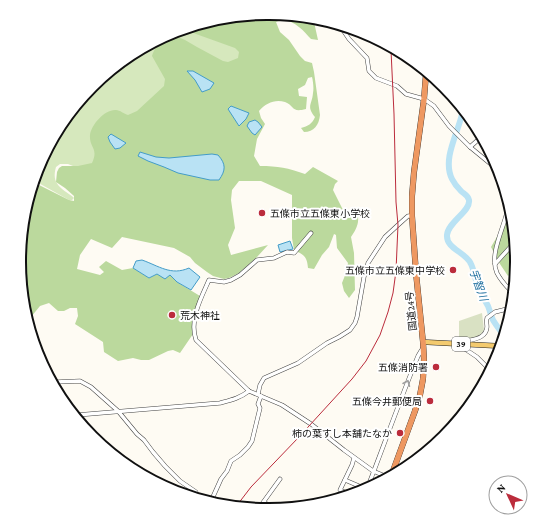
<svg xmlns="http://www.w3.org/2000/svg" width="536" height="523" font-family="'Crimson Pro','Noto Sans JP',serif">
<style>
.green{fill:#d6e8bd}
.forest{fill:#bbd99d}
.cemetery{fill:#d9e1c3}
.water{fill:#b9e2f4;stroke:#439cc8}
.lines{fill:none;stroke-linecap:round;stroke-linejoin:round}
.river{stroke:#b9e2f4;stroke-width:6}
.minor-casing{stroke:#434343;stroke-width:4.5}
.major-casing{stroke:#212121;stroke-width:5.5}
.highway-casing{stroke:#212121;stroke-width:6}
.minor{stroke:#fff;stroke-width:3.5}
.major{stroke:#f3ca6e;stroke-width:4.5}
.highway{stroke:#ee9861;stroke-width:5.5}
.rail{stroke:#bb2c3c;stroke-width:1}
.oneway{stroke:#9f9f9f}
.poi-dot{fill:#bb2c3c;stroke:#fff;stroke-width:1.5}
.labels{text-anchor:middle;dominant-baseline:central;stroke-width:4;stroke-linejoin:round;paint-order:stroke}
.shield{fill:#fff;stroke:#585858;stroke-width:1}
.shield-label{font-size:9px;font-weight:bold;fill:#101010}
.poi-label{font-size:10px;fill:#101010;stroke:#fff;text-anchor:end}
.street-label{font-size:10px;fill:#101010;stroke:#fff}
.water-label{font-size:11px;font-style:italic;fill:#1c6e9e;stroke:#fff}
.rim{fill:none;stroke:#101010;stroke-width:2}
</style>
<rect width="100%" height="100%" fill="#fefbf3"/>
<path class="green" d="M215,24L242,51L241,60L171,81L100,161L78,168L68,164H60L56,167C51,184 61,188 73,197L74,198L72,200H69L35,181L39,166L92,86L173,32Z"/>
<g class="forest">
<path d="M268,13L314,22L318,40L311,39C303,30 290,15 276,22L280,32L289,40L300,56L305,61L312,63L314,72L320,115C319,125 314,132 304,132L301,128C308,126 312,124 315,117C306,106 312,105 313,93C314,88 313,81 312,77L308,78L305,85L298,89L299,96L307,97L306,109C291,113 295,106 285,102C275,99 266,103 259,111L261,118L265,124L257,139L254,156L260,166C278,166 288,168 305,174L313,167L338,181L335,184L333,190L347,218L355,216L358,217C359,225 355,231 351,237L354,253L355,290L349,298L344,291L342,283L346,273L348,263L337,248L336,235L334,234L329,247L322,255L314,269L308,268C307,256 304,255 294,250L292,238V195L261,181H239L232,190L231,200L235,228L228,245L231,255L268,245L257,257L239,273L229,278L224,279L213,276L207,272L195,263L190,257L174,248L122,237L112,248L91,239L80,255L77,269L100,275L104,272L99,267L106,261L122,270L133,268L149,278L157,274L170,275L177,282L200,296L194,314L192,327L193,334L180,353L173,350L168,351L149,360H141L133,358L118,361L104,352L103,342L75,324L78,316L77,308H70L64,311H58L49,303L40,306L31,317L20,261L35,183L69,200L74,201V196L65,188L56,182L57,172L59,168L62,166H78L92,163C99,148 89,148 90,135C91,125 105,109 116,110C120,110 124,114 128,115L137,111L164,86L165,79L152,56C157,41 165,42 178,37L185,40L197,47L223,61L228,62L238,58L239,52L235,48L196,34L188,30V29Z"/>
<polygon points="507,216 516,262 515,270 508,276 500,264 491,247 505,223"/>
</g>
<path class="cemetery" d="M482,313L484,330C478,340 470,338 459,339V321Z"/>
<g class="water">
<polygon points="187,71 193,71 214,83 210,89 202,92 195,80"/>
<polygon points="231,106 249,113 246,119 239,126 228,109"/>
<polygon points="255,120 258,122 262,127 255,135 252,133 247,126 249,122"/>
<polygon points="111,134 126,143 120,148 115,149 110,142 108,137"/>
<path d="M140,152L156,157L169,158L212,154L218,155C226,164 226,170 219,180H210L178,173L164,167L148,161L138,156Z"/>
<polygon points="290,241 293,249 280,252 278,245"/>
<path d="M142,260C159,266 171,276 189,268L200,277L191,290L177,282L170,275L165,279L157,274L149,278L133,268L136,261Z"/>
</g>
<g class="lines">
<path class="river" d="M462,114C458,133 442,159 452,179C454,183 457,187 461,191C464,194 468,195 469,200C471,211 448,222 447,235C446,249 466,252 471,264C474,270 475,278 477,284C480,292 484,299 488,306C490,311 491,316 493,320C496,325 499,329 502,333"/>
<defs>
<g id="minor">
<polyline points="341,27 349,39 367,58 369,71 376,78 397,86 406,94 424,99 434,106 449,126 470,147 498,170"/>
<polyline points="470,147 479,139"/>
<path d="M507,212C503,230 489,255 497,273C500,279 506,286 511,291"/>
<path d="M311,233L294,253L287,252L274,258L257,260L240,275L231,280L224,282L209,280C201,298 189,320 196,340L249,391L282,405L311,424L344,450L373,471L385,476"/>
<polyline points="495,264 513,244"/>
<polyline points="462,344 465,349 477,357 489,369"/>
<path d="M465,344L467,341C475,339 486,338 487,327C487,324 486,321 487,318L495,312L507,309"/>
<polyline points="56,382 80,381 91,387 118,411 137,434 144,440 153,452 165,466 180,481 196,492 196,496"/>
<polyline points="258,394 260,385 264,378 298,363 327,343 339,337 350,330 355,323 357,317 364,277 368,263 385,237 398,225 408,216 412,216"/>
<path d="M77,415L220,403C231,400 240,398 249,391"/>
<polyline points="345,480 366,489"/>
<path d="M367,489C384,445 400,400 418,356L421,351L423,348"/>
<polyline points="349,494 340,490 352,465 354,458"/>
<polyline points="212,499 221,479 227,471 231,461 240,455 248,447 252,441 260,408 258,404 261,396"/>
<polyline points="264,502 274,509"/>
<polyline points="259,508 280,479"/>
</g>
<polyline id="major" points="423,342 500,346"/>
<polyline id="highway" points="393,471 415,411 420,395 423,379 424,359 423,342 416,273 412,216 412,196 414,172 424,99 426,74"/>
</defs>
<use href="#minor" class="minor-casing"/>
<use href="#major" class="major-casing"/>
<use href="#highway" class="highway-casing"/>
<use href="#minor" class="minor"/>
<use href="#major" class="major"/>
<use href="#highway" class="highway"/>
<polyline class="rail" points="238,504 251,487 298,438 352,379 366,361 380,335 388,312 393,293 396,271 398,225 396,202 394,114 391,50"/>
</g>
<defs><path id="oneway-chevron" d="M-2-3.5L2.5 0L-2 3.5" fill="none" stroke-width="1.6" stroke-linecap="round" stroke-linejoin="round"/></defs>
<use class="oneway" href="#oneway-chevron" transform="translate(407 383) rotate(-67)"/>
<g class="poi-dot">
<circle cx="262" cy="213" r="4"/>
<circle cx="453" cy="270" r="4"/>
<circle cx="172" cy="315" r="4"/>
<circle cx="436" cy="367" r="4"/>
<circle cx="430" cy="401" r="4"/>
<circle cx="400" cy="433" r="4"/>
</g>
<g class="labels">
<rect class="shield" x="452" y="337" width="18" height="14" rx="3"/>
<g class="shield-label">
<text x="461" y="344">39</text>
</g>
<g class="poi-label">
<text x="270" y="213" text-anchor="start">五條市立五條東小学校</text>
<text x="445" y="270">五條市立五條東中学校</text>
<text x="180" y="315" text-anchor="start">荒木神社</text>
<text x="428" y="367">五條消防署</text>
<text x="422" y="401">五條今井郵便局</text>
<text x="392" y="433">柿の葉すし本舗たなか</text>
</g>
<g class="street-label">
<text transform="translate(411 311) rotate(-96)">国道24号</text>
</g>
<g class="water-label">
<text transform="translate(479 285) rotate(70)">宇智川</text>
</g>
</g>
<path d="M0 0H536V523H0ZM267 20H269A241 241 0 0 1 510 261V262A241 241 0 0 1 269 503H267A241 241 0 0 1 26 262V261A241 241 0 0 1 267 20Z" fill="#fff" fill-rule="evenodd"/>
<path class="rim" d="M267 20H269A241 241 0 0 1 510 261V262A241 241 0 0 1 269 503H267A241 241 0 0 1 26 262V261A241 241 0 0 1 267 20Z"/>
<g transform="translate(508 495) rotate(314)"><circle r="19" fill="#ffffff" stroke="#9f9f9f"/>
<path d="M0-3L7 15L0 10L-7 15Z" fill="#bb2c3c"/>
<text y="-6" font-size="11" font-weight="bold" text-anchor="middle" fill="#101010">N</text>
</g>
</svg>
